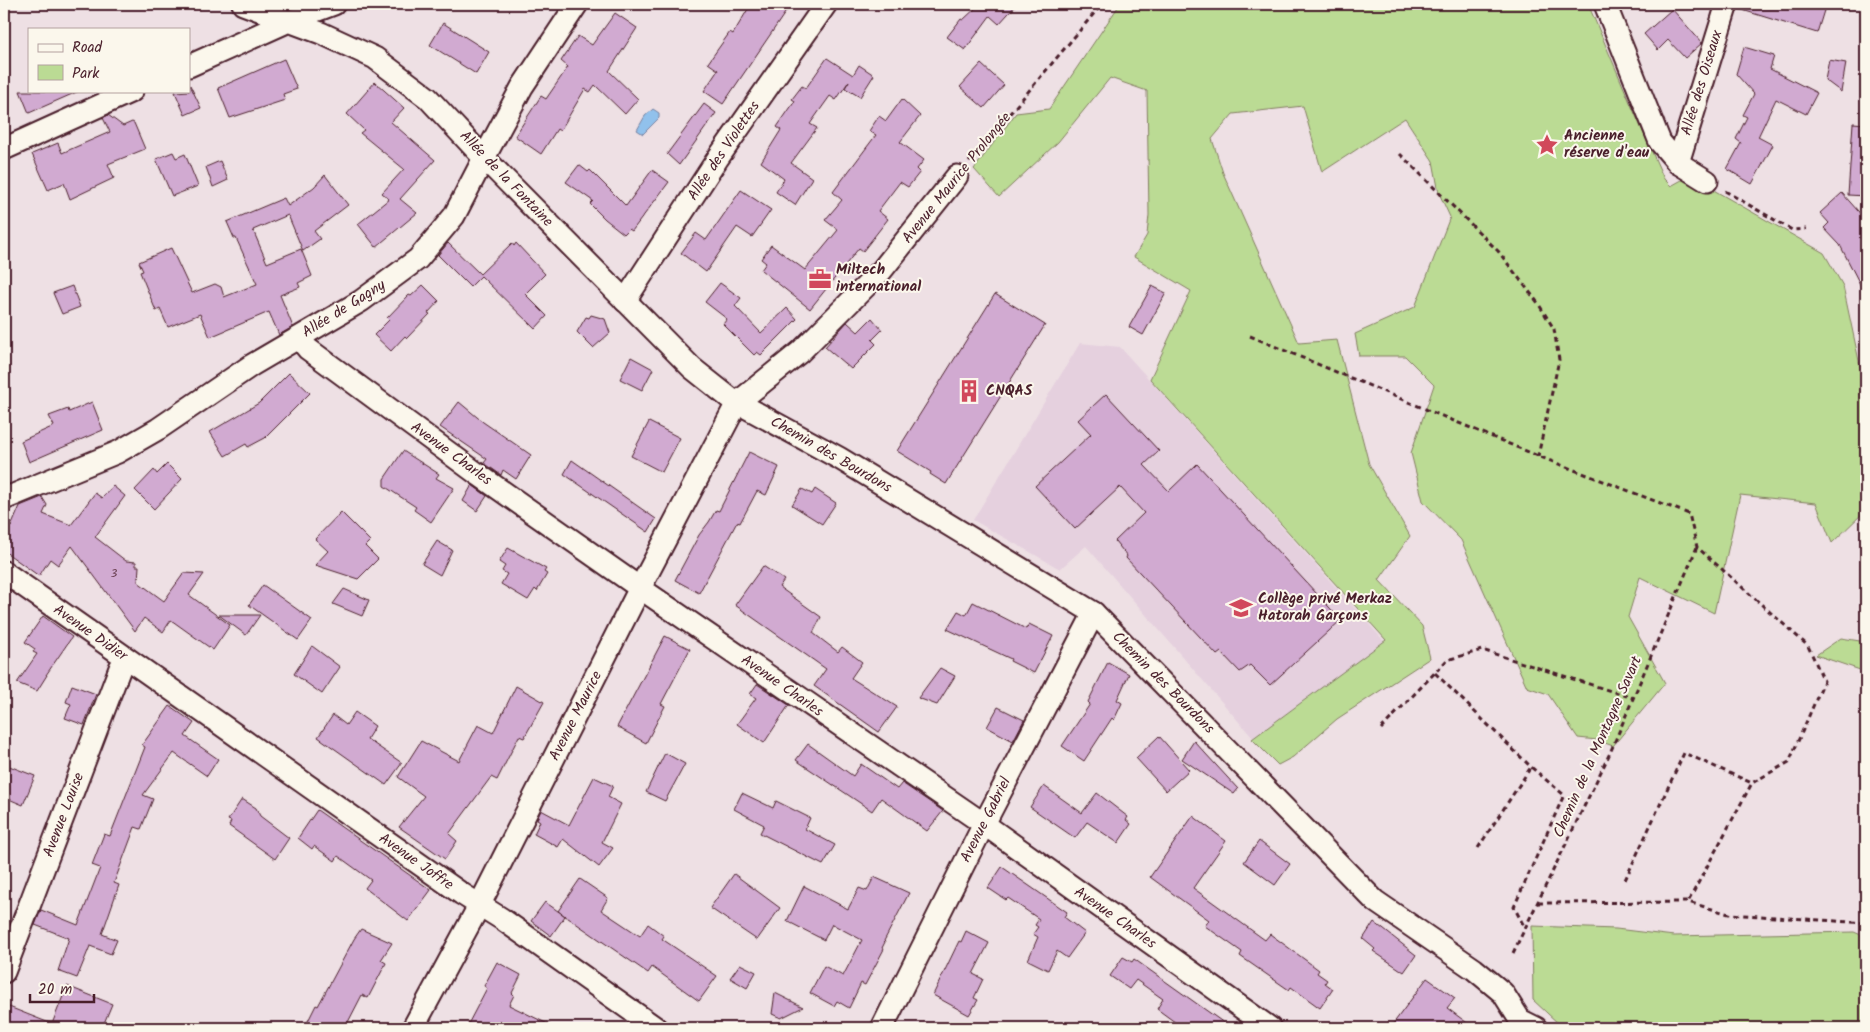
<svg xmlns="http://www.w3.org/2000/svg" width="1870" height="1032" font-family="Kalam,sans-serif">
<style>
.built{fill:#e5d0de}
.green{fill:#bbdb94;stroke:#827d60}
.water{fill:#91c1ec;stroke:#75809f}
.building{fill:#d1aad1;stroke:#4a1f2b}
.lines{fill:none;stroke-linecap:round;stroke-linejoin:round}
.minor-casing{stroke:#4a1f2b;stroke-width:25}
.path{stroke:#4a1f2b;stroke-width:3;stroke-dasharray:5 4;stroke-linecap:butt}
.minor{stroke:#fbf7ec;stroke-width:21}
.labels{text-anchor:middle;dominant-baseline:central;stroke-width:4;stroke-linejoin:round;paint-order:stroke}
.number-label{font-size:12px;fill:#6c4254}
.street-label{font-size:15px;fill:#4a1f2b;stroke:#fbf7ec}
.poi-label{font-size:15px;font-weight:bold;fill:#4a1f2b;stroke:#fbf7ec;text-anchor:start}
</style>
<rect width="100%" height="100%" fill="#eee0e4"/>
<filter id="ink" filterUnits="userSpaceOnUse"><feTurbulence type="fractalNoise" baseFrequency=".02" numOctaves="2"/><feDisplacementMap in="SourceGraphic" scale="10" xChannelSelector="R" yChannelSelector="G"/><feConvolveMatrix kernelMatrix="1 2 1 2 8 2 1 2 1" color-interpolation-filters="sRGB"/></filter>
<g filter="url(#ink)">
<polygon class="built" points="1080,343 1120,347 1385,642 1253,738 1086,546 1060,569 973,520"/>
<g class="green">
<polygon points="1120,4 1588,4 1632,107 1664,179 1671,186 1689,176 1824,253 1843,286 1862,375 1866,382 1866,510 1832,543 1816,503 1740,495 1714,613 1640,577 1628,617 1665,683 1613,746 1597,740 1578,738 1548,694 1527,687 1461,540 1423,501 1411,453 1434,385 1405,356 1359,356 1355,334 1415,307 1450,217 1439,193 1433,161 1405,118 1322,172 1303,106 1233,114 1212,139 1223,173 1299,343 1337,340 1369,464 1410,536 1379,580 1422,626 1430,658 1337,719 1293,757 1278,765 1252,739 1386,640 1150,379 1191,291 1134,257 1147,235 1149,215 1147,91 1110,78 1058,142 999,197 974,169 1016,113 1049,109"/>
<polygon points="1841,638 1866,642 1866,672 1816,655"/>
<polygon points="1532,926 1616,929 1674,936 1854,932 1866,937 1866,1028 1566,1028 1560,1025 1533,1000"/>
</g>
<polygon class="water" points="653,109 659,113 659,118 643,134 637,130 645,116"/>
<g class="building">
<polygon points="751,4 777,4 787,10 723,104 704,91 718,70 708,63 730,32 733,34"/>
<polygon points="978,4 1017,4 999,24 990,16 965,50 947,37 961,19 963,20 979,5"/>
<polygon points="1739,4 1826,4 1817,33 1739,9"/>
<polygon points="1672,9 1702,43 1685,58 1668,40 1658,50 1644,34"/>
<polygon points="615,13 637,28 609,71 638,99 625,114 595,85 590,92 585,89 560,131 557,129 541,154 515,136 541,96 546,99 568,67 561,61 578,36 592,45"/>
<polygon points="443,23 489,52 476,74 430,45"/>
<polygon points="1744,47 1774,56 1770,69 1817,93 1806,114 1776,99 1758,137 1773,145 1752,184 1727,169 1741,143 1736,139 1747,117 1743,115 1754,94 1736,74"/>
<polygon points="827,58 853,75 859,65 874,75 860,97 845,88 849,81 836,100 830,96 810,124 817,128 791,163 812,178 795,205 776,192 784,179 761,162 781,130 777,127 795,101 792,99 802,86 806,88"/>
<polygon points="284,59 297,89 283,94 285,100 230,118 218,88"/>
<polygon points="1829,60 1846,63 1841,92 1825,80"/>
<polygon points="981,64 1004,85 984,108 960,87"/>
<polygon points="375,82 404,108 391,122 435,160 400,199 417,213 376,247 358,224 389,199 382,193 404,169 360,133 364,130 347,114"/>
<polygon points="190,85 201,108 185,115 175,92 189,91 189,86"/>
<polygon points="20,91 79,91 29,113"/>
<polygon points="902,99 920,116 900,142 924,160 917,169 920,172 908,187 900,182 878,211 888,219 863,251 859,248 810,309 761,270 766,263 761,259 771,245 805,270 838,230 825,220 842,200 833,192 876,135 869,131 879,116 886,121"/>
<polygon points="704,104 716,113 679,165 667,154"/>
<polygon points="108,115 123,126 132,122 134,123 145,149 108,164 114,178 70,199 64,183 48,190 32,154 58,143 62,153 110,132 103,118"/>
<polygon points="1853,123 1866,124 1866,196 1848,195"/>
<polygon points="173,152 176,158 185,154 198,186 172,196 156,159"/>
<polygon points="220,161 228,180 213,187 206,167"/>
<polygon points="579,165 588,172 590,170 626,206 652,170 669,182 632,231 629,229 624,234 605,219 590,204 593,201 566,182"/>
<polygon points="325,175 348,205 314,231 320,239 303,251 288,215 253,230 267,263 301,249 312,276 298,283 300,287 280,295 293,327 279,335 269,312 210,337 200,314 168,327 160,309 156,311 140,272 143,271 139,262 171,248 192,293 215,284 221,287 224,297 257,284 236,238 234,238 227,222 284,198 288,206 314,187"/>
<polygon points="741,190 771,210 752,237 737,227 706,272 681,253 696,233 706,240"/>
<polygon points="1842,193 1866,220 1866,296 1840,245 1824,228 1829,223 1820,213"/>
<polygon points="448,243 480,274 512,243 514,246 516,243 545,274 525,294 547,316 535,329 481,276 470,287 438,255"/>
<polygon points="720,283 741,298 735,306 761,333 787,308 797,319 761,355 757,352 754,355 723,324 727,319 705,302"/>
<polygon points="423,285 439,301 428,313 430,314 407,338 405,336 391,351 374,335 389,320 387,318 409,295 411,296"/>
<polygon points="72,286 80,307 62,314 53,293"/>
<polygon points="1152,286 1166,293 1143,335 1129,327"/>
<polygon points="995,294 1045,325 946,484 930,474 931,472 897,451"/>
<polygon points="591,315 605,319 610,333 593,348 577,332 586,317 589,318"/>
<polygon points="872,318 882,330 872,340 876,344 851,369 825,347 847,322 858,332"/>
<polygon points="631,357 653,369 642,390 620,379"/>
<polygon points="289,373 310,393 265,438 248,447 246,444 225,456 210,432 259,403"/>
<polygon points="1106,394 1159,451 1144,465 1169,491 1197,464 1341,620 1270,685 1250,665 1240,672 1221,652 1217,655 1126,558 1127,556 1115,541 1144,513 1120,487 1075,529 1035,486 1091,434 1078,420"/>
<polygon points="92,402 103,430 29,462 21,441 54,426 49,416 68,409 69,412"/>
<polygon points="459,402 483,422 531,455 516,479 503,470 501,475 484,463 487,459 440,427"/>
<polygon points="649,422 680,438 662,472 631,456"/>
<polygon points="403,451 439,474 436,478 454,488 431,522 414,510 416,507 384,486 384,479"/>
<polygon points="749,452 779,467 766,495 757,491 740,523 737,522 699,593 675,580 699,535 709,522 716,510 719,511"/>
<polygon points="572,460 656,519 648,532 564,474"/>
<polygon points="167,464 182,479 154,509 135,490 154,470 157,474"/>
<polygon points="472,485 487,496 477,511 463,501"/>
<polygon points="113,486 125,496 95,537 126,561 136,562 136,566 139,566 138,582 164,601 184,573 204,574 189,595 230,625 213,650 171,620 163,632 144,618 135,631 72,546 58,565 50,559 39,576 4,551 4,522 11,527 20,506 42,497 47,505 43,514 71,525 95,493 102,498"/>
<polygon points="802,489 812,494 815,489 836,503 822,524 792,505"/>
<polygon points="341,512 370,541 365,546 378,559 358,579 315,565 328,551 315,539"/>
<polygon points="437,541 452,550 440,575 422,564"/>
<polygon points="508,548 546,569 544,572 547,574 537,591 535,589 528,600 501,584 507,574 502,571 505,566 499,562"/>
<polygon points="763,566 784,580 779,587 821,617 813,633 838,652 842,647 862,662 851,678 897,707 879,732 814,686 826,669 735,605"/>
<polygon points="263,585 312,620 298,640 249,605"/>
<polygon points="344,589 369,600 362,616 333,604"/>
<polygon points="973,602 1026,629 1029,624 1053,636 1034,673 1010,661 1011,659 947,629 958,611 966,615"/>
<polygon points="219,615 260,615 246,635"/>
<polygon points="43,616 72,637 46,675 47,675 37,691 17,683 37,654 33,652 35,649 25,642"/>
<polygon points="665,636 690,649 661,704 665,706 646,743 617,727"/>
<polygon points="312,646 340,667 322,694 294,674"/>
<polygon points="1108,662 1129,674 1117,700 1122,703 1114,720 1112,718 1084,761 1062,746 1090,704 1088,702"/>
<polygon points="940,668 955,676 937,705 918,698"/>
<polygon points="757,684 789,705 764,743 737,724 756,698 750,694"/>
<polygon points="72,685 96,694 84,725 65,718 71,704 66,702"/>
<polygon points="516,686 544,702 524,738 519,736 497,780 491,777 449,834 457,841 445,859 399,827 424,796 398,777 421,741 459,761 478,725 493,733"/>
<polygon points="170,706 194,723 185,736 218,759 207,776 174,753 143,795 153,799 141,829 135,827 114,883 119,885 102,934 117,940 111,954 90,946 77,978 58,971 69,938 35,925 41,910 78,925 100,868 92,865 104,834 110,836 145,747 142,745"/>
<polygon points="998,707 1024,720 1013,741 987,727"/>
<polygon points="355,712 375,726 367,739 402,763 386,785 318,737 333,715 346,725"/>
<polygon points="1159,736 1189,770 1166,791 1136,758"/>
<polygon points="1194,741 1238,789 1234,794 1182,759"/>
<polygon points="808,744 853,776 861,764 897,789 902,783 943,811 927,831 881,798 872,811 796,760"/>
<polygon points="665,753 685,764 665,801 646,792"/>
<polygon points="4,764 35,776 23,805 4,797"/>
<polygon points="594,777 613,786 608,797 621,804 602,842 613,848 599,867 563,839 558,847 534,834 540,821 537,819 541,810 569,825"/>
<polygon points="1044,786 1082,813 1097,793 1128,817 1126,820 1131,824 1118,843 1087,822 1075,838 1030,807"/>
<polygon points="742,793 773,808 776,801 810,818 805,829 835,845 823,865 760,833 764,825 734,809"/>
<polygon points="242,799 256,808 260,816 289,838 275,859 229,826 231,821 228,820"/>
<polygon points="317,810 431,890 408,921 365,888 371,880 338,856 335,861 314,846 312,849 298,838"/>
<polygon points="1193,816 1226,841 1193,888 1265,940 1270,934 1319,970 1317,973 1327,980 1325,983 1333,989 1320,1008 1291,987 1289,990 1240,956 1242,952 1205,926 1209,920 1150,877"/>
<polygon points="1259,841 1290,864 1275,885 1244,862"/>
<polygon points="1002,867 1067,912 1064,917 1085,933 1067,958 1057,951 1048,970 1028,960 1038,937 1033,934 1038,927 1035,925 1039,919 1008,898 1006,900 988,888"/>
<polygon points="734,874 780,908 757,940 710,908"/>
<polygon points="874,877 909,893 884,941 885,942 882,948 884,949 865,985 861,983 849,1008 837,1001 834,1006 810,993 824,966 843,976 862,940 832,924 824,940 787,921 804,886 848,909 859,888 867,891"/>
<polygon points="580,879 608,898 601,910 640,936 648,924 664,936 662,939 717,976 699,1001 652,967 648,973 558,911"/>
<polygon points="545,902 565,916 551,936 531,921"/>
<polygon points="1374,922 1416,955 1404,972 1373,951 1375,949 1363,939"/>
<polygon points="361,929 392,943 381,960 386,963 368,998 362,995 345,1028 316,1028 307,1023 316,1005 318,1006 354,939"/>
<polygon points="966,931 989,943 973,974 983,979 974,998 978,1000 969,1015 933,995 959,941 961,942"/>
<polygon points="1123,957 1132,962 1134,959 1231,1028 1183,1028 1157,1009 1163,999 1136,980 1129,989 1110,976"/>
<polygon points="497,962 521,975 512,993 514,995 509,1005 556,1028 466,1028 487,988 484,986"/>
<polygon points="740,964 756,972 747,988 730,978"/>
<polygon points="1427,978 1455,998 1447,1008 1474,1028 1390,1028"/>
<polygon points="67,986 112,1004 102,1028 19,1028 4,1023 4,1005 52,1024"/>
<polygon points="775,993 803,1007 781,1018 772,1014"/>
</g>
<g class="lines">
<defs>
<g id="minor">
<polyline points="243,4 321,33 375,58 428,98 484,158 692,368 731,399 839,458 1094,613 1375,901 1474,969 1503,993 1520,1020 1536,1028"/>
<polyline points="1605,4 1660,142 1678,163 1707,181"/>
<polyline points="189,66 289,21 334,4"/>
<polyline points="4,149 132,91"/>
<polyline points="1678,163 1727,4"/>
<polyline points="625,301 718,158 826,4"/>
<polyline points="299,338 308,349 479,475 640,588 984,824 1270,1028"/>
<polyline points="4,499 118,452 158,429 252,365 361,301 418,259 454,216 484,158 522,87 577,4"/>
<polyline points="4,572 462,894 502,919 656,1028"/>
<polyline points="4,972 120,668 126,658"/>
<polyline points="413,1028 479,906 640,588 737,403 800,352 882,270 957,176"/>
<polyline points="882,1028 984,824 1094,613"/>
</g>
</defs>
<use href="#minor" class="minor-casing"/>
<g class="path">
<polyline points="1400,154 1498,251 1538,303 1554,329 1559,360 1538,456"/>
<polyline points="969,162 1102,4"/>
<polyline points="1725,191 1792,230 1806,229"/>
<polyline points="1250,336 1538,456 1689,514 1697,547 1808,646 1824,681 1789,762 1752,783 1688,902"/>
<polyline points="1435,673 1531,767 1564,795 1514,907 1525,928"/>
<polyline points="1381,729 1447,660 1482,650 1633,698"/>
<polyline points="1478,848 1531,767"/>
<polyline points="1625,880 1684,753 1752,783"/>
<polyline points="1538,903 1688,902 1729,914 1866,923"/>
<polyline points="1513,953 1610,753 1697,547"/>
</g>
<use href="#minor" class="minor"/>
</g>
</g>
<defs>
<symbol id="sight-bare" viewBox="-9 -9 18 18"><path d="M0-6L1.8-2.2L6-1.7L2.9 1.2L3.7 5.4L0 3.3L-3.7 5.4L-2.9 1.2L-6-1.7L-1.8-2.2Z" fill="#d1495b" stroke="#fbf7ec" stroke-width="2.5" paint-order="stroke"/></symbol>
<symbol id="office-bare" viewBox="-9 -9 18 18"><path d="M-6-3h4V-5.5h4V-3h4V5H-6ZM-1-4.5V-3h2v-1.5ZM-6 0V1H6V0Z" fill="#d1495b" stroke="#fbf7ec" stroke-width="2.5" paint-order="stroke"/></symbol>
<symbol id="building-bare" viewBox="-9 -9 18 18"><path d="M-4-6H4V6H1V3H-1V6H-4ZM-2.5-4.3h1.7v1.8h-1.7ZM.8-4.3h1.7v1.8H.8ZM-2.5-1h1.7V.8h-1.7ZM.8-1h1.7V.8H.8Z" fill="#d1495b" stroke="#fbf7ec" stroke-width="2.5" paint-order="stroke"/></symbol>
<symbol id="school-bare" viewBox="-9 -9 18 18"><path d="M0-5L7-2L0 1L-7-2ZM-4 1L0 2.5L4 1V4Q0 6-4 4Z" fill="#d1495b" stroke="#fbf7ec" stroke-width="2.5" paint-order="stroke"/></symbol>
</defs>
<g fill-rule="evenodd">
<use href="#sight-bare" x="1531" y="129" width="32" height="32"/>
<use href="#office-bare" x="804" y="263" width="32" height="32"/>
<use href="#building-bare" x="953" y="375" width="32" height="32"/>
<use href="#school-bare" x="1225" y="592" width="32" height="32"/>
</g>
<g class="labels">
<g class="number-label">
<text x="114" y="573">3</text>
</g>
<g class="street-label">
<text transform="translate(1702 83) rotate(-73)">Allée des Oiseaux</text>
<text transform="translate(724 151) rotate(-56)">Allée des Violettes</text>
<text transform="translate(957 178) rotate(-51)">Avenue Maurice Prolongée</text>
<text transform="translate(506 179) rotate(46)">Allée de la Fontaine</text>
<text transform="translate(344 309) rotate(-32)">Allée de Gagny</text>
<text transform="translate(451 454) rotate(36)">Avenue Charles</text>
<text transform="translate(831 455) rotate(30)">Chemin des Bourdons</text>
<text transform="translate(90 633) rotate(35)">Avenue Didier</text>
<text transform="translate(1163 683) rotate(45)">Chemin des Bourdons</text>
<text transform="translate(782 686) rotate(35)">Avenue Charles</text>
<text transform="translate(576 716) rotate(-63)">Avenue Maurice</text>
<text transform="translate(1598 747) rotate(-66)">Chemin de la Montagne Savart</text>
<text transform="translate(64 815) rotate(-69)">Avenue Louise</text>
<text transform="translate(986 820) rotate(-63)">Avenue Gabriel</text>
<text transform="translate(416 862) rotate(35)">Avenue Joffre</text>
<text transform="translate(1115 918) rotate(35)">Avenue Charles</text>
</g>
<g class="poi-label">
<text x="1564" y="136">Ancienne<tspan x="1564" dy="17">réserve d'eau</tspan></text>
<text x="836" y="270">Miltech<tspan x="836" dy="17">international</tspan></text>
<text x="986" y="391">CNQAS</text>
<text x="1258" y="599">Collège privé Merkaz<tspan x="1258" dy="17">Hatorah Garçons</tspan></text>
</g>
</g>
<rect width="1870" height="1032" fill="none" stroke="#fbf7ec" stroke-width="20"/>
<rect x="10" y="10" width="1850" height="1012" fill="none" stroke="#4a1f2b" stroke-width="2" filter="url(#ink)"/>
<rect x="28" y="28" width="162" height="65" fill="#fbf7ec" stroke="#b4a19f"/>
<rect x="38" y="44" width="25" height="8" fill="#fbf7ec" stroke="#b4a19f"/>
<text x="72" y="52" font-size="15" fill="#4a1f2b">Road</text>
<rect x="38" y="65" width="25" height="15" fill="#bbdb94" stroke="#b4a19f"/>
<text x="72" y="78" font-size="15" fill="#4a1f2b">Park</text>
<path d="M30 994v8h64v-8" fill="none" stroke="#4a1f2b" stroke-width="2.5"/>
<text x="38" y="994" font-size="15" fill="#4a1f2b" stroke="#fbf7ec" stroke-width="4" paint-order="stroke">20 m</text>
</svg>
